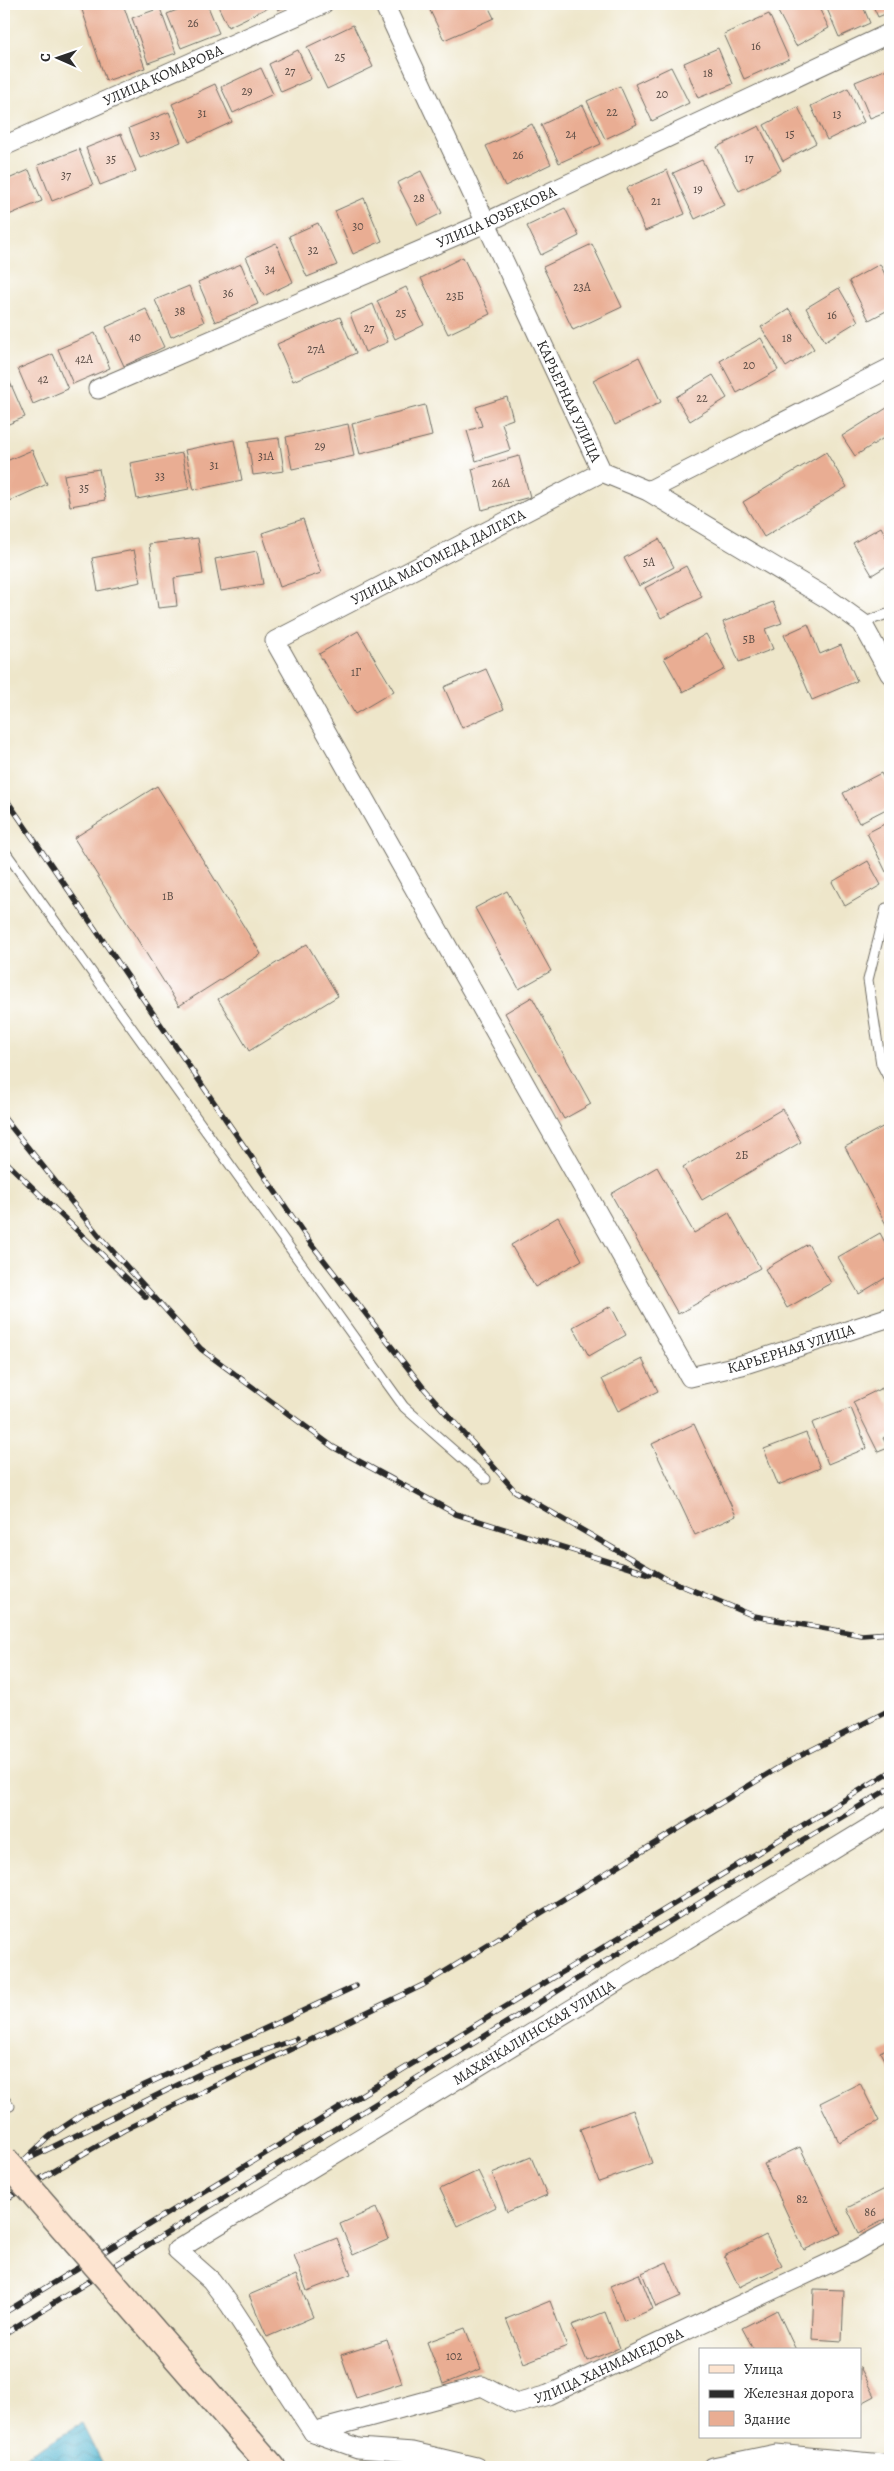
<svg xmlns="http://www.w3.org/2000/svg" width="894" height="2471" font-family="Alegreya,serif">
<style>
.water{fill:url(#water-waves);stroke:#3e707d}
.building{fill:#e9ad93}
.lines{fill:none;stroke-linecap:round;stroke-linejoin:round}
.service-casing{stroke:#6f6c63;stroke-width:11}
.minor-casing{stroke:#6f6c63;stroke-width:21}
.secondary-casing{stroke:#6f6c63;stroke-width:29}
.service{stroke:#fff;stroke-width:9}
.minor{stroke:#fff;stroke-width:19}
.secondary{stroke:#fde4d0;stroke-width:26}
.rail-casing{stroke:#2b2b2b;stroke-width:5.5}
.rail{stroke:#fff;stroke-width:4;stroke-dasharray:11;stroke-linecap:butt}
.secondary-bridge-casing{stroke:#6f6c63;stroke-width:29;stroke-linecap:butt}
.secondary-bridge{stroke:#fde4d0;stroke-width:26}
.labels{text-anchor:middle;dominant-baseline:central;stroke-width:4;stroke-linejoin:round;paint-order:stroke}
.number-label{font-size:12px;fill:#5a4c45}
.street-label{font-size:15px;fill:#2b2b2b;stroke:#fff}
</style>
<defs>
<pattern id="water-waves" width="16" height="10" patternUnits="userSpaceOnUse" patternTransform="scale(1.25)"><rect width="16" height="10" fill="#50b4cf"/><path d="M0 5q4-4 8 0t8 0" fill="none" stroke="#4393a8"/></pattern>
</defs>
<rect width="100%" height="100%" fill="#fff"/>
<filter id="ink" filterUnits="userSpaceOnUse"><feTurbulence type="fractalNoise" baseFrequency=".02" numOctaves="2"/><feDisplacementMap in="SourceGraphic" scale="10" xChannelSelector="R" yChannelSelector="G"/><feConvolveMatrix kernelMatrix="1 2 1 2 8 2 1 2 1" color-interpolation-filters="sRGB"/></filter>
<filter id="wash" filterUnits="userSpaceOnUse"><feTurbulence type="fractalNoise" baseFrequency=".0096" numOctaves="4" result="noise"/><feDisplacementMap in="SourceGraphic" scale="20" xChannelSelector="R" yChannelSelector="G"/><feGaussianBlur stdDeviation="1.12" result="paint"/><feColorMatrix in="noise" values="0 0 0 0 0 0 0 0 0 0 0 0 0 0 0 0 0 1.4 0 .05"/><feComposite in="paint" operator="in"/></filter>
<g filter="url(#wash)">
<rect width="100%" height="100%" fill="#eee6ca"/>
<polygon class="water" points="82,2423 104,2467 7,2467"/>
<g id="blocks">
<g class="building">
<polygon points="80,4 123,4 145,68 106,81"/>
<polygon points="192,4 207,4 219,33 181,48 167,14"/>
<polygon points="217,4 265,4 267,8 228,27"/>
<polygon points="275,4 292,4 278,10"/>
<polygon points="427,4 487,4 494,18 444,40"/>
<polygon points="780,4 817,4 829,28 796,46 775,6"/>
<polygon points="825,4 862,4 870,23 839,37"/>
<polygon points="872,4 890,4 890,12 878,17"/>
<polygon points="160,8 176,53 148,63 132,18"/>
<polygon points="769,14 789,59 744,79 724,34"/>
<polygon points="353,25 373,67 327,89 307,47"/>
<polygon points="718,48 733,84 698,98 684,63"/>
<polygon points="298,50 311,79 281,92 269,64"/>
<polygon points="671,67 689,103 652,121 635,84"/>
<polygon points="261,68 273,94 233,113 221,87"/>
<polygon points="887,69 890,78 890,110 870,118 855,82"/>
<polygon points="215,84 232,122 189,142 172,104"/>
<polygon points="620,86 637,124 605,139 587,101"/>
<polygon points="848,88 864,122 827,140 811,106"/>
<polygon points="583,105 601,144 559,163 541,125"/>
<polygon points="798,107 816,143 783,161 764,125"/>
<polygon points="169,112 181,142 140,158 129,128"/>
<polygon points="532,124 551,164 505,186 486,146"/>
<polygon points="759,126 781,170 739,191 717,147"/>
<polygon points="121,134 136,171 100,185 86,148"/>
<polygon points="79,149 93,185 52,201 38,165"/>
<polygon points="702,160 724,205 695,219 673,173"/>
<polygon points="29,170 42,201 4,217 4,181"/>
<polygon points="667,170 685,214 645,231 626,188"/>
<polygon points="421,171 442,213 418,225 397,183"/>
<polygon points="364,198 382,241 353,254 335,211"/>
<polygon points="565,208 579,236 541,255 527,226"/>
<polygon points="318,223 337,265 307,277 289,236"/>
<polygon points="276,243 293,282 264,296 246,257"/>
<polygon points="592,244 622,307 573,330 543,267"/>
<polygon points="463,257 490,314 448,334 421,278"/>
<polygon points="241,264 258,304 215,322 198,282"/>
<polygon points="880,264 890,285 890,309 869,320 849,281"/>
<polygon points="189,286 204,322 171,337 155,300"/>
<polygon points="406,287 424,325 395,339 377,301"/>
<polygon points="839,288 858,321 825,341 806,308"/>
<polygon points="373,304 388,342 365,352 350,314"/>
<polygon points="146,309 164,347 124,366 106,327"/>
<polygon points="789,309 814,349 786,367 761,327"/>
<polygon points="340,317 356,353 293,381 277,344"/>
<polygon points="95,333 110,368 73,384 58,349"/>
<polygon points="761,338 778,370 737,393 720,361"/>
<polygon points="53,354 68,389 33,404 18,369"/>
<polygon points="639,357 661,402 615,425 593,380"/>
<polygon points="4,373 6,373 25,417 4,426"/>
<polygon points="713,375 727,398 690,421 676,397"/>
<polygon points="507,397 513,419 502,423 510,450 476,461 467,431 482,426 476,407"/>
<polygon points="425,405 432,436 360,454 352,424"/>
<polygon points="890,406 890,434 855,456 842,436"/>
<polygon points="348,424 354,456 292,469 286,437"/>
<polygon points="279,438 284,471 253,475 248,442"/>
<polygon points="234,440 242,480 194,490 185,450"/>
<polygon points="32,450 47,484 10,501 4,485 4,462"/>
<polygon points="826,452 847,487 764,537 743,502"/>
<polygon points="182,453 189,489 137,499 130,463"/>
<polygon points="519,456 530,497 482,510 472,469"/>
<polygon points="99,469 105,500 70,506 64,475"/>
<polygon points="303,519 321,573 280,587 262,533"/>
<polygon points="881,527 890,544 890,564 872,575 853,543"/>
<polygon points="198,538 203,574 174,578 177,606 158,608 149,544"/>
<polygon points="659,539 674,567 639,586 624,558"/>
<polygon points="134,550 141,582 98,591 92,558"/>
<polygon points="257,551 263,584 221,591 215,559"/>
<polygon points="686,566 702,597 661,618 645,588"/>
<polygon points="773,602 782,623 765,629 773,649 739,662 723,622"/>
<polygon points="808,624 820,654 841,645 857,681 812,700 784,635"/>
<polygon points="358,631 394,691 355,714 319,654"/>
<polygon points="706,634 725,669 683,692 664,658"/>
<polygon points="486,669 504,709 462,728 444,687"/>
<polygon points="881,773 890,791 890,807 859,823 843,793"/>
<polygon points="157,786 261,954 179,1006 74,838"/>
<polygon points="890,821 890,870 886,872 867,833"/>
<polygon points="868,861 881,885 845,906 832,882"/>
<polygon points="507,891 551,971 519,989 475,908"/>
<polygon points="307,944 338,996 249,1051 218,999"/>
<polygon points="532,997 591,1104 564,1119 505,1013"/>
<polygon points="782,1109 801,1142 702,1200 683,1167"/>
<polygon points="890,1123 890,1232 845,1147"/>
<polygon points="657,1167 694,1233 729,1213 760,1268 678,1314 611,1194"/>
<polygon points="558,1217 582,1260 535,1287 511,1245"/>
<polygon points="880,1233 890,1252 890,1275 859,1294 838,1257"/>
<polygon points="808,1244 831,1283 787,1308 765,1269"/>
<polygon points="611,1306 626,1335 589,1356 573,1327"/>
<polygon points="642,1359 658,1391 618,1411 602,1379"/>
<polygon points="882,1388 890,1405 890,1434 883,1438 888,1448 878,1452 853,1402"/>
<polygon points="851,1408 867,1448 828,1464 812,1423"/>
<polygon points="694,1424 736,1516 695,1535 652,1444"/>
<polygon points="806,1433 820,1468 778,1485 764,1449"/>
<polygon points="890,2047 890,2072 880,2052"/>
<polygon points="860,2083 879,2121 839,2142 820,2103"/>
<polygon points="633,2110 652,2163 599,2182 580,2129"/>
<polygon points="800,2147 841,2233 804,2250 764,2164"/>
<polygon points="531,2157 547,2195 507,2212 492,2173"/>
<polygon points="478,2171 496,2207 458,2226 440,2189"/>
<polygon points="885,2189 890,2200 890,2217 859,2233 847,2208"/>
<polygon points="376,2208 389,2239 353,2255 340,2224"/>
<polygon points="766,2235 782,2266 739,2287 724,2256"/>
<polygon points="337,2238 351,2274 307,2291 294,2255"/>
<polygon points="667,2262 681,2296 656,2307 642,2273"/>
<polygon points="639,2274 653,2309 624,2321 610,2286"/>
<polygon points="296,2275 313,2317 267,2337 249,2295"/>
<polygon points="890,2275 890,2296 882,2279"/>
<polygon points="814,2289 844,2290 842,2341 812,2339"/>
<polygon points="550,2301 567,2346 524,2363 506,2319"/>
<polygon points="777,2310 796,2350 754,2350 742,2328"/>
<polygon points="605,2312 619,2348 587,2361 572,2325"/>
<polygon points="465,2328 481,2369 443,2384 427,2342"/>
<polygon points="387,2340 402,2383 356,2398 341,2355"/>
<polygon points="860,2367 875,2396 860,2404"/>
</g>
</g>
</g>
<g filter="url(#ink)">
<use href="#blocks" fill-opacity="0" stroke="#6f6c63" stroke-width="1"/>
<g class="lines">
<defs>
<g id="service">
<polyline points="862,623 890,613"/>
<polyline points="4,850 404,1407 486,1479"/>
<polyline points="886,908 868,980 881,1064 890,1081"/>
<polyline points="4,2099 10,2106"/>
</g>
<g id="minor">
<path id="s1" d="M384,4L602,472L648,491L830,600L862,623L890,674"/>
<path id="s2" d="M4,146L323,4"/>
<path id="s3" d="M98,389L485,223L890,33"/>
<path id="s4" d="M602,472L275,641L690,1377L742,1365L890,1317"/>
<polyline points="648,491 890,368"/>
<path id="s5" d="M313,2432L482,2386L516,2404L548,2395L851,2253L890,2231"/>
<path id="s6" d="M476,2467L413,2452L358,2448L313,2432L230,2305L211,2280L177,2250L890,1815"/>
<polyline points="713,2467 776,2454 883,2464 888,2467"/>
</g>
<polyline id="secondary" points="250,2442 272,2467"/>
</defs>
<use href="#service" class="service-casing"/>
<use href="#minor" class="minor-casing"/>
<use href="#secondary" class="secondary-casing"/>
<use href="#service" class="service"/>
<use href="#minor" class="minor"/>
<use href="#secondary" class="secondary"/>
<defs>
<g id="rail">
<polyline points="4,796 309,1241 422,1386 515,1491 666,1579 754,1616 862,1635 890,1633"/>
<polyline points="4,1118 100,1237 201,1349 333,1447 456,1514 649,1574"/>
<polyline points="4,1160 146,1297"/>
<polyline points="22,2162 50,2136 83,2114 356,1986"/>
<polyline points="4,2171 202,2073 296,2039"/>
<polyline points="4,2200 124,2130 423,1985 786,1763 890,1710"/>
<polyline points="4,2313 890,1772"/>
<polyline points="4,2334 706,1899 890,1788"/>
</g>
</defs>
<use href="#rail" class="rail-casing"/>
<use href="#rail" class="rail"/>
<defs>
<polyline id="secondary-bridge" points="4,2159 250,2442"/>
</defs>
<use href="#secondary-bridge" class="secondary-bridge-casing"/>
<use href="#secondary-bridge" class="secondary-bridge"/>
</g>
</g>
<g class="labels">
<g class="number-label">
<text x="193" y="23">26</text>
<text x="756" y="46">16</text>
<text x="340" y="57">25</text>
<text x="290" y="71">27</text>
<text x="708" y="73">18</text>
<text x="247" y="91">29</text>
<text x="662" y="94">20</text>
<text x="612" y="112">22</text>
<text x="202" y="113">31</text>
<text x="837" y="114">13</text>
<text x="571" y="134">24</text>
<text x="790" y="134">15</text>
<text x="155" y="135">33</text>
<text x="518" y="155">26</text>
<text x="749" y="158">17</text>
<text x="111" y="159">35</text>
<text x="66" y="175">37</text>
<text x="698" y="189">19</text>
<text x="419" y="198">28</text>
<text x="656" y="201">21</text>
<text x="358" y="226">30</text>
<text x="313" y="250">32</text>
<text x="270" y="269">34</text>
<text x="582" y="287">23А</text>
<text x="228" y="293">36</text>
<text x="455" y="296">23Б</text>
<text x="180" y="311">38</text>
<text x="401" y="313">25</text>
<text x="832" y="315">16</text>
<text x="369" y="328">27</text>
<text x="135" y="337">40</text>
<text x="787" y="338">18</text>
<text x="316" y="349">27А</text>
<text x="84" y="359">42А</text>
<text x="749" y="365">20</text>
<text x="43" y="379">42</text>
<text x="702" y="398">22</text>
<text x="320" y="446">29</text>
<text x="266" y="456">31А</text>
<text x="214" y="465">31</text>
<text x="160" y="476">33</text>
<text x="501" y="483">26А</text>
<text x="84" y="488">35</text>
<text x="649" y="562">5А</text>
<text x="749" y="639">5В</text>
<text x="356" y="672">1Г</text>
<text x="168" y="896">1В</text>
<text x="742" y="1155">2Б</text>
<text x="802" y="2199">82</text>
<text x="870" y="2212">86</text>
<text x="454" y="2356">102</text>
</g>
<g class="street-label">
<text stroke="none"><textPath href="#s2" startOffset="174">УЛИЦА КОМАРОВА</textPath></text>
<text stroke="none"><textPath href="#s3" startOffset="434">УЛИЦА ЮЗБЕКОВА</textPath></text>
<text stroke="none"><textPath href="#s1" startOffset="438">КАРЬЕРНАЯ УЛИЦА</textPath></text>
<text transform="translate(438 557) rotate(-27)">УЛИЦА МАГОМЕДА ДАЛГАТА</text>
<text stroke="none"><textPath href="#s4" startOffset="1318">КАРЬЕРНАЯ УЛИЦА</textPath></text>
<text stroke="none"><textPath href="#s6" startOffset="814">МАХАЧКАЛИНСКАЯ УЛИЦА</textPath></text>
<text stroke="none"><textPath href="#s5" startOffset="314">УЛИЦА ХАНМАМЕДОВА</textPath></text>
</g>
</g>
<rect width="894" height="2471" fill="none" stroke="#fff" stroke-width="20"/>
<rect x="699" y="2348" width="162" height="90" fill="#ffffff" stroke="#aaaaaa"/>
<rect x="709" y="2365" width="25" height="8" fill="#fde4d0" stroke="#aaaaaa"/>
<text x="744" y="2374" font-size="15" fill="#2b2b2b">Улица</text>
<rect x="709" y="2390" width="25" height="8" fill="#2b2b2b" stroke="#aaaaaa"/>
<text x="744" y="2398" font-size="15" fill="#2b2b2b">Железная дорога</text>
<rect x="709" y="2411" width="25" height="15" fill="#e9ad93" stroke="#aaaaaa"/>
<text x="744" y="2424" font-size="15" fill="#2b2b2b">Здание</text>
<g transform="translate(58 58) rotate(272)" stroke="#ffffff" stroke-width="4" paint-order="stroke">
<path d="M0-4L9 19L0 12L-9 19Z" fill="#2b2b2b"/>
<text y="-8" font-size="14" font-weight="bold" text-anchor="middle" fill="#2b2b2b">С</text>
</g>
</svg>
